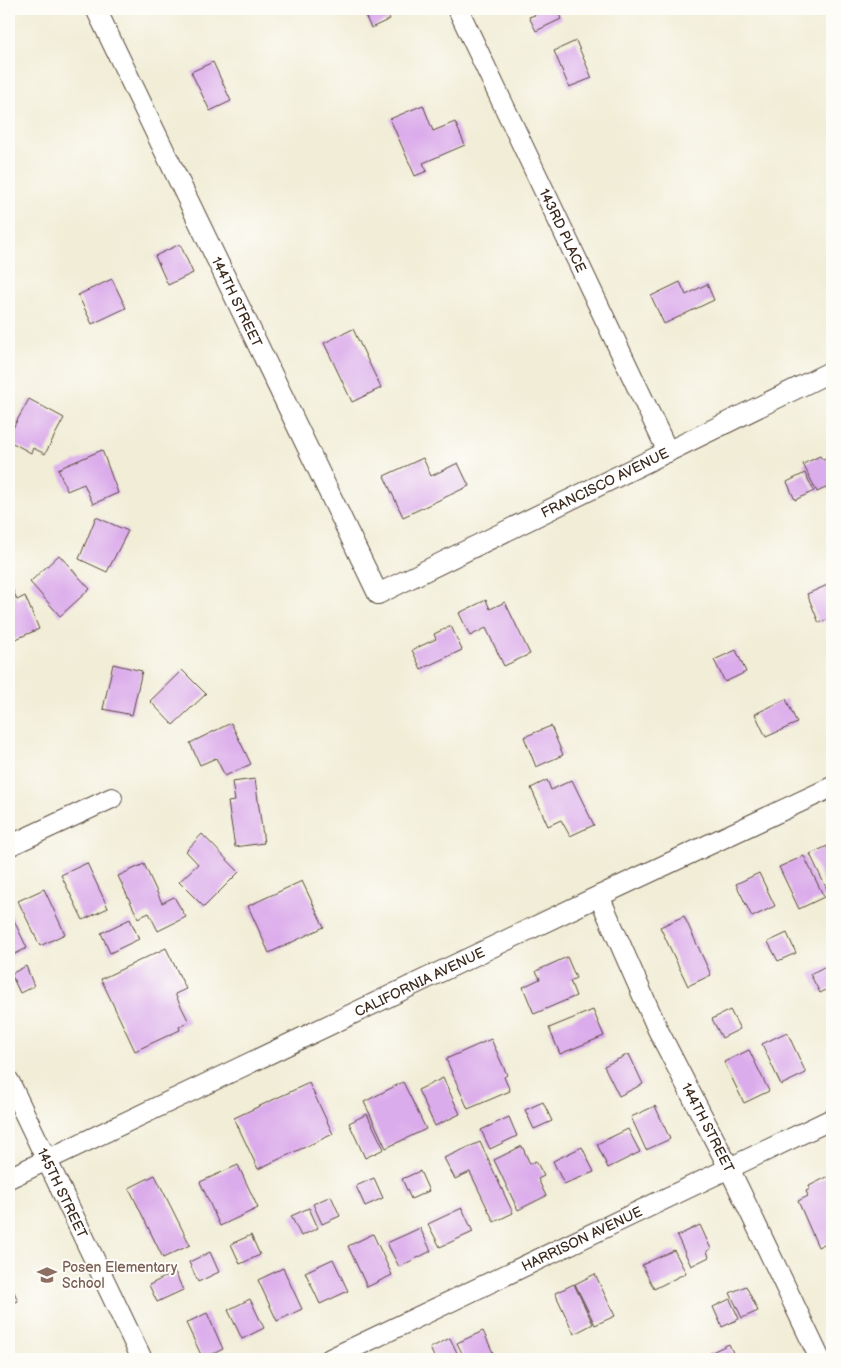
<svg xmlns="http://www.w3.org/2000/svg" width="841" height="1368" font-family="'Balsamiq Sans',sans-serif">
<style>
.building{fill:#dbaceb}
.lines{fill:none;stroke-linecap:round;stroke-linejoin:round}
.street-casing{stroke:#56473a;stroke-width:22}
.street{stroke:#fff;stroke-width:20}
.labels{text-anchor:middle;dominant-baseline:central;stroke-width:4;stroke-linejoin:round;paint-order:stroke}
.street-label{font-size:14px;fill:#3b2a1e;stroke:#fdfcf7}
.education-label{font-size:14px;fill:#785e54;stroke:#fdfcf7;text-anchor:start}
</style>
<rect width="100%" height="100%" fill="#fdfcf7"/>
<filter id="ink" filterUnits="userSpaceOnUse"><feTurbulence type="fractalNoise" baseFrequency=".02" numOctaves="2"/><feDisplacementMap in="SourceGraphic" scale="10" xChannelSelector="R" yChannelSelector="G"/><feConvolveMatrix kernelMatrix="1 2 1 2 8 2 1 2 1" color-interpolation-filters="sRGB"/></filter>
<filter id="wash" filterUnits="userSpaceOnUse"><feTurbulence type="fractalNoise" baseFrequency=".0096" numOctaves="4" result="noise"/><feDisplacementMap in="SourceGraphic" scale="20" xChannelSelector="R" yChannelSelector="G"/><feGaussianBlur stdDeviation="1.12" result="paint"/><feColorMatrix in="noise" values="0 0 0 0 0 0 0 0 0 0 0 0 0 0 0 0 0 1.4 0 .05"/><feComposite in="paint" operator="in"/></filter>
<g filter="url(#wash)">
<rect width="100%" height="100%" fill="#f1edd7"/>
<g id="blocks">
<g class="building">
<polygon points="362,9 385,9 390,19 371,28"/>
<polygon points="532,9 557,9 561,19 536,31 529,17 535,15"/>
<polygon points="576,41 592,78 569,87 554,51"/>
<polygon points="213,62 231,101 210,111 191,72"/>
<polygon points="423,105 433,131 455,122 465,145 423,163 427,171 415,176 390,119"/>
<polygon points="180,244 193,273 168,285 155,256"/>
<polygon points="112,279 126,308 92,324 78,295"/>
<polygon points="680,282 686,295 707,284 714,300 664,324 651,296"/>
<polygon points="353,329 381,388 352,402 324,343"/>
<polygon points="29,399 64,418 45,454 33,448 31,453 9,441 9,435"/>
<polygon points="102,450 118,493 93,504 84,484 67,491 58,469"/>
<polygon points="820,456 823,460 832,456 832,485 817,492 803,464"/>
<polygon points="423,458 431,476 458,463 469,486 403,517 384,476"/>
<polygon points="805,473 814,491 795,500 787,482"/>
<polygon points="96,517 128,531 107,572 79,559"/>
<polygon points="59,555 90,589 60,616 30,582"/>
<polygon points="832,583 832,618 819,623 807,594"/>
<polygon points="13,590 17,600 25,596 39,629 9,642 9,592"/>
<polygon points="486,600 490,609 505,602 530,654 504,666 486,628 470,636 459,613"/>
<polygon points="451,626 462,650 421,669 412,650 436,639 434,634"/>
<polygon points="736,650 746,672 725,682 714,660"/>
<polygon points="113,664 142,671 132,715 103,709"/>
<polygon points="182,670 206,694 173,725 150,701"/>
<polygon points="786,699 797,723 766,737 755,714"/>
<polygon points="231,723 251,764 225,776 216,758 200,765 190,743"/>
<polygon points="551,726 563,755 536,767 524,737"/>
<polygon points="255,779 264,843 235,847 228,802 235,801 232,782"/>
<polygon points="547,780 551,790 572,780 594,825 570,836 561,820 548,826 531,788"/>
<polygon points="202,834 239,872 204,907 179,882 198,864 186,851"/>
<polygon points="832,844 832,895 830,896 810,854"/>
<polygon points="804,856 824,897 799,909 779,867"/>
<polygon points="87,863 108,908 83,920 61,875"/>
<polygon points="144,864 162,903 174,897 186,917 158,931 149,913 138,918 118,876"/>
<polygon points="759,873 775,906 752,917 736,884"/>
<polygon points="302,881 324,927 269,953 248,906"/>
<polygon points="44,889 65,934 40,946 18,901"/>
<polygon points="9,910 27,948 9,957"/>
<polygon points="684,916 711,975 688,986 660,927"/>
<polygon points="130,919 139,939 110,953 101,933"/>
<polygon points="787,933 796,953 778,961 768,942"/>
<polygon points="166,948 186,989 175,994 189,1022 179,1027 180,1030 135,1051 101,979"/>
<polygon points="567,957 576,978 570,981 576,996 534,1014 523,987 540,979 536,971"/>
<polygon points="828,965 832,973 832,987 820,993 810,974"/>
<polygon points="26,966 34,986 20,993 11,974"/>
<polygon points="593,1010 604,1036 560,1054 549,1028"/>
<polygon points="730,1010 740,1029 722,1038 712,1019"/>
<polygon points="787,1032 806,1073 781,1085 762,1044"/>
<polygon points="491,1039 507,1075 504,1077 510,1091 468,1109 446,1059"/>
<polygon points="749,1050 769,1091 744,1103 724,1062"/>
<polygon points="629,1054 643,1084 619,1096 604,1066"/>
<polygon points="443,1078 460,1114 435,1126 418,1090"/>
<polygon points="403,1082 426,1129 386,1148 364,1102"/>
<polygon points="309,1083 333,1134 258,1169 234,1118"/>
<polygon points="543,1102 552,1121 534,1129 525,1110"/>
<polygon points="655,1106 670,1139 646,1150 631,1117"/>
<polygon points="367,1114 384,1149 365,1158 349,1123"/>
<polygon points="509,1117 517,1136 490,1149 481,1130"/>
<polygon points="628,1129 640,1152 608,1168 597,1144"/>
<polygon points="480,1142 513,1213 494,1222 470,1172 455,1179 444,1158"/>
<polygon points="522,1146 530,1164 536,1161 544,1176 538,1179 546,1196 518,1210 494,1160"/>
<polygon points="582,1147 594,1172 564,1184 553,1161"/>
<polygon points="238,1165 258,1208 220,1226 200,1182"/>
<polygon points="420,1171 429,1191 411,1199 402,1179"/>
<polygon points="155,1175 190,1245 163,1258 129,1188"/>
<polygon points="829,1176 832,1183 832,1240 818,1247 798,1201 808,1196 806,1191 810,1189 809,1186"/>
<polygon points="374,1178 383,1198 365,1206 356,1186"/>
<polygon points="331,1196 340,1216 322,1224 313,1204"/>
<polygon points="309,1208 318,1228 301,1236 291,1216"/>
<polygon points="462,1208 473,1232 440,1247 428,1224"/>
<polygon points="700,1225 711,1249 707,1251 709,1257 691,1266 677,1236"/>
<polygon points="420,1228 431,1251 399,1267 387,1243"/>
<polygon points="373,1234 392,1275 367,1287 348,1246"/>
<polygon points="251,1235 260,1255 240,1264 231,1244"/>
<polygon points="674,1250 686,1273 654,1289 642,1265"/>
<polygon points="210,1252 219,1272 198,1282 189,1262"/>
<polygon points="333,1259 348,1291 320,1304 305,1272"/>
<polygon points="283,1268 302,1309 277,1321 258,1280"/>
<polygon points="175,1272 183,1290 157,1302 149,1285"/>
<polygon points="595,1274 615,1316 595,1325 575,1284"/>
<polygon points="9,1280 18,1301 9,1305"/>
<polygon points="574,1284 593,1324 574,1334 555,1293"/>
<polygon points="746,1286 758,1311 742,1318 730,1293"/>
<polygon points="250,1299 264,1328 242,1339 228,1310"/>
<polygon points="730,1299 739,1319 722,1327 713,1307"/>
<polygon points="207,1313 223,1349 203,1359 186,1323"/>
<polygon points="483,1331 496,1359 465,1359 457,1343"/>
<polygon points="450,1338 460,1359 435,1359 430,1348"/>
<polygon points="729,1344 735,1357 730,1359 713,1359 710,1353"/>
</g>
</g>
</g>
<g filter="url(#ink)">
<use href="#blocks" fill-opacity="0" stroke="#56473a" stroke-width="1"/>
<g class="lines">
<defs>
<g id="street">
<path id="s1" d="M96,9L378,594L832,371"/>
<path id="s2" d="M458,9L668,452"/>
<polyline points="9,846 112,798"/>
<path id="s3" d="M599,896L658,1030L729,1168L820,1359"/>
<path id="s4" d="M9,1081L142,1359"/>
<path id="s5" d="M9,1178L599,896L832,787"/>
<path id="s6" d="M330,1359L832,1119"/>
</g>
</defs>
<use href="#street" class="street-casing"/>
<use href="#street" class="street"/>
</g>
</g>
<defs>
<symbol id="school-bare" viewBox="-9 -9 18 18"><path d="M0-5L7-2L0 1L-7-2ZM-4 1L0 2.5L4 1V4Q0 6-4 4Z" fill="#8d6e63" stroke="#fdfcf7" stroke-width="2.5" paint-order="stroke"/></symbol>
</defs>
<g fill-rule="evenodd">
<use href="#school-bare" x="33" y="1261" width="28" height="28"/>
</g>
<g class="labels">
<g class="street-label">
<text stroke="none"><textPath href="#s2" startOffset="245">143RD PLACE</textPath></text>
<text stroke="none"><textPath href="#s1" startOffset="325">144TH STREET</textPath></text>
<text stroke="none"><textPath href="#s1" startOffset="902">FRANCISCO AVENUE</textPath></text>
<text stroke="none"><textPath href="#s5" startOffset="455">CALIFORNIA AVENUE</textPath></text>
<text stroke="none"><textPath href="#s3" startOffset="256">144TH STREET</textPath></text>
<text stroke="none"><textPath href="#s4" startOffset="124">145TH STREET</textPath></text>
<text stroke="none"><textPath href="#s6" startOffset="279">HARRISON AVENUE</textPath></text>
</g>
<g class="education-label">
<text x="62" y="1267">Posen Elementary<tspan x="62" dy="16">School</tspan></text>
</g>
</g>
<rect width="841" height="1368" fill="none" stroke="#fdfcf7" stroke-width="30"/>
</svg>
